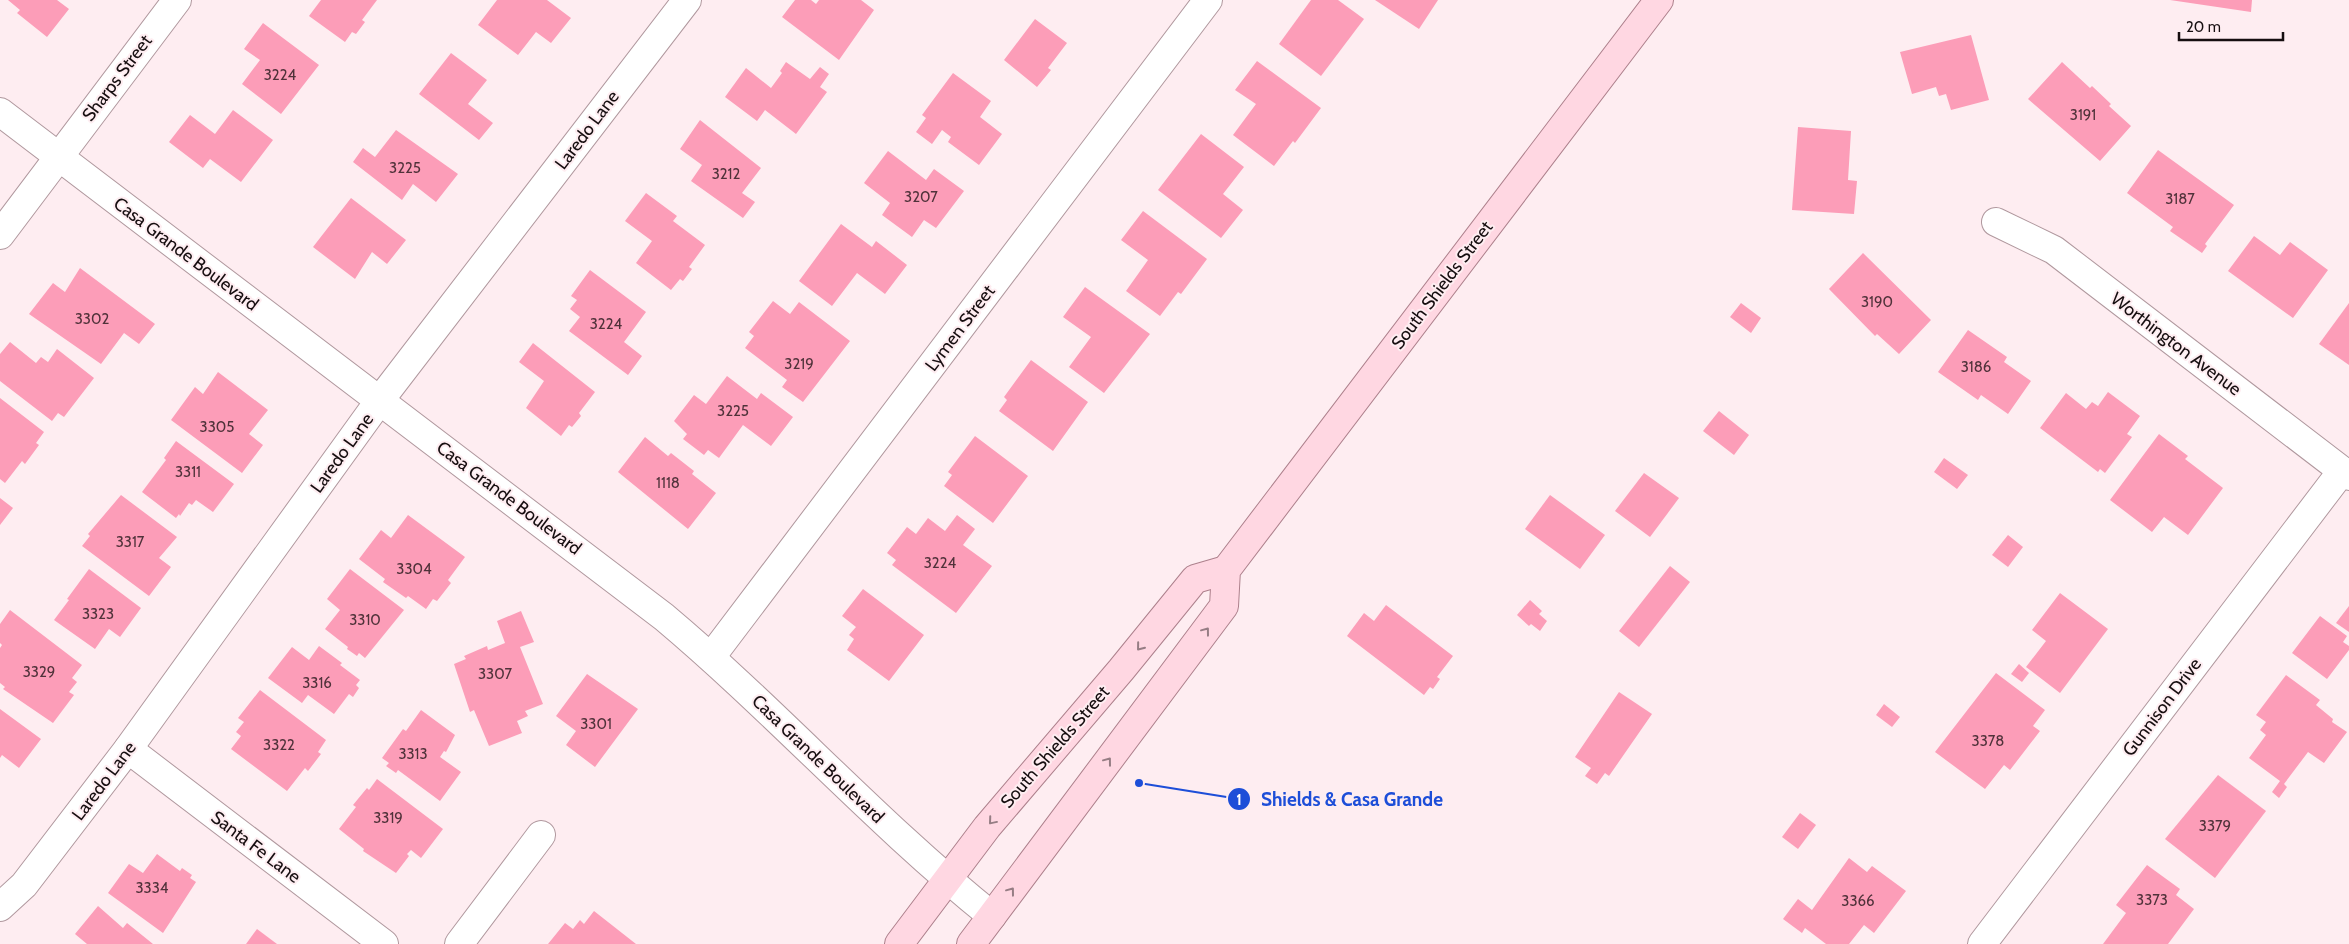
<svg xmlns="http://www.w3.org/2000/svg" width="2349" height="944" font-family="Cabin,sans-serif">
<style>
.building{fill:#fc9db8}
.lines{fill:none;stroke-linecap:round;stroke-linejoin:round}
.minor-casing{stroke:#b0989e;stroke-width:30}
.primary-casing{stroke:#ad808c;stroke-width:30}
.minor{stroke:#fff;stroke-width:28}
.primary{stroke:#ffd7e2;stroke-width:28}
.oneway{stroke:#967d84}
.labels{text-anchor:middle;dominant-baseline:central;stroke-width:4;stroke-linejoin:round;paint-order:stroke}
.number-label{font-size:15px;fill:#50323a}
.street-label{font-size:18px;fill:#160e10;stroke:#feedf1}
.leader{fill:none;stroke:#1d4ed8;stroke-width:2}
.callout-dot{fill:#1d4ed8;stroke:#feedf1;stroke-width:2}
.mark-label{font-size:15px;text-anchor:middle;font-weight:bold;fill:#fff}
.callout-label{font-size:19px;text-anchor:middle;font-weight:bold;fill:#1d4ed8;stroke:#feedf1;stroke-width:4;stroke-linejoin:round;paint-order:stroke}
</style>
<rect width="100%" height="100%" fill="#feedf1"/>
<g class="building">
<polygon points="8,0 57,0 69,9 47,37 17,13 20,10"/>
<polygon points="321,0 377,0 362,20 365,22 356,34 352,32 345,42 309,16"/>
<polygon points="497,0 547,0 571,18 551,43 536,32 518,55 478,25"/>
<polygon points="795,0 811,0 816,4 819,0 861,0 874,10 839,60 782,17"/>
<polygon points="1311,0 1338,0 1364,19 1321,76 1279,44"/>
<polygon points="1375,0 1438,0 1419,29"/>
<polygon points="2170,0 2252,0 2251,12"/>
<polygon points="1035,19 1067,43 1048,68 1051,70 1037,87 1004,60"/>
<polygon points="263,23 319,65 281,114 242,84 260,60 244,49"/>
<polygon points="1971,35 1989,100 1951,110 1946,94 1939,96 1936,87 1912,94 1900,52"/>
<polygon points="451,53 487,80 468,104 493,123 479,140 419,94"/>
<polygon points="1257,61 1321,108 1295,143 1293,141 1274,166 1233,135 1256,104 1235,90"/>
<polygon points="786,62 810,79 820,67 829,74 820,87 827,92 796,134 765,110 757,121 725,97 746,68 771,88 782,73 780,71"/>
<polygon points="2062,62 2090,88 2092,86 2111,104 2109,106 2131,126 2100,161 2028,99"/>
<polygon points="953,73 991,101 980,117 1002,134 979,165 948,142 951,137 942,130 932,144 916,132 926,118 922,115"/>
<polygon points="233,110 273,140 241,182 210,159 203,168 169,142 190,115 215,134"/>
<polygon points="700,120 761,168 742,193 755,202 743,218 691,181 702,165 680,149"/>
<polygon points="1798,127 1851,131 1848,180 1857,181 1854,214 1792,210"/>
<polygon points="396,130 458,174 436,202 413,184 402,200 353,162 363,148 375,157"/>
<polygon points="1201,134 1244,167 1223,194 1243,210 1221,238 1158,190"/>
<polygon points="2158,150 2234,205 2205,244 2207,246 2202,253 2170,231 2173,227 2127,193"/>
<polygon points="888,151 926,180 934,169 964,191 936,228 924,220 912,237 882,215 890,203 864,183"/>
<polygon points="646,193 677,216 673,221 705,245 689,267 692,269 683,281 680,279 671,290 636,263 652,241 625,221"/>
<polygon points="351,198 406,240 387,264 372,252 355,279 313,247"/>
<polygon points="1143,211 1207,259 1181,294 1178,292 1160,316 1126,291 1148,260 1121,240"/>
<polygon points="841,224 872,247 876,241 907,265 885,294 857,273 832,306 799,281"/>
<polygon points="2254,236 2280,255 2290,242 2328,270 2293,318 2228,271"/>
<polygon points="1863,253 1931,320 1899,354 1877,334 1875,336 1829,289"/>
<polygon points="80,268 155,324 139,344 124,333 101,364 29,314 53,283 65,292"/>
<polygon points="590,270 646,312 624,342 642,356 628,375 569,331 580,317 570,309 577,300 571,296"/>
<polygon points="1085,287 1150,334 1104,393 1069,367 1091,337 1063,317"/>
<polygon points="773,301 790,314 799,302 850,341 803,402 782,387 787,380 745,348 754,336 749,332"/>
<polygon points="1741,303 1761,318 1751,333 1730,317"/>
<polygon points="2349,303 2349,365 2319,344"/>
<polygon points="1968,330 2007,357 2004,362 2031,381 2008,414 1981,395 1978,400 1938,372"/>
<polygon points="10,342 36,363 41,357 48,362 57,349 94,378 64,417 58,413 52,421 0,381 0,354"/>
<polygon points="533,343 595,392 579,413 581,416 572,427 569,425 561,436 526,408 544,381 519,362"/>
<polygon points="1031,360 1088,402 1053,451 999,411 1007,400 1004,397"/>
<polygon points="218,372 268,410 249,434 263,445 242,473 171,420 195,387 203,394"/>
<polygon points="727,376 757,399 761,393 793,417 771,446 743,425 719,458 708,450 704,455 683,439 687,434 674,421 694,395 706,404"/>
<polygon points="2108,392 2140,416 2127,434 2132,437 2105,473 2100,469 2098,472 2040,428 2066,393 2086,409 2092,402 2098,406"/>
<polygon points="0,398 44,432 36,443 39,445 25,464 22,461 5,483 0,479"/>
<polygon points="1719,411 1749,435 1734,455 1703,431"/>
<polygon points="2159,434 2188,456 2185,459 2223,488 2188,535 2164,517 2152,532 2110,500"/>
<polygon points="975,436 1028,476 993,523 944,486 952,475 948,472"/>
<polygon points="645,437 668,456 671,453 694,471 692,474 716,493 688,529 618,472"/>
<polygon points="176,441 234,484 213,512 196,500 192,505 189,503 180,516 179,514 176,518 142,492 166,460 164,458"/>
<polygon points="1944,458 1968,475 1957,489 1934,472"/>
<polygon points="1644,473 1679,498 1650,537 1615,511"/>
<polygon points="121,495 177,537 159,558 171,567 149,596 82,546 90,536 88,534"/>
<polygon points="1550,495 1605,535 1580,569 1525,529"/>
<polygon points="0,498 13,508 0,525"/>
<polygon points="408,515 465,557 448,580 451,583 437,601 433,599 426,609 408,596 406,598 383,582 385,579 359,559 381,530 391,538"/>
<polygon points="957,515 975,529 963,545 992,566 956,613 892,565 896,560 887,553 907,527 916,534 928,518 945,531"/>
<polygon points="2008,535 2023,547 2008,567 1992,555"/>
<polygon points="1670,566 1690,582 1639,647 1619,631"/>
<polygon points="89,569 141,608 120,637 109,629 95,649 54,620 69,600 67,599"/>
<polygon points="350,569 404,610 365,658 359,653 357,656 347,649 348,647 325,629 340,610 327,599"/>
<polygon points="863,589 924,635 889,681 847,650 854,639 849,635 856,627 842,616"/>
<polygon points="2060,593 2108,629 2060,693 2026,667 2046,641 2032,630"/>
<polygon points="1530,600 1542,611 1539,614 1547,621 1540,631 1531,624 1529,626 1517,615"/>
<polygon points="1386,605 1453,656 1437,677 1440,679 1433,689 1430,687 1424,695 1347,636 1364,613 1374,621"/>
<polygon points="2349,606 2349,632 2336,623"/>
<polygon points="10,610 82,665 72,678 77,682 69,692 74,695 53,723 3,689 5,687 0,683 0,648 2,645 0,643 0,624"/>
<polygon points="521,611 534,642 520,647 543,704 525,711 528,716 517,721 522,733 489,746 474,710 470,712 454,664 466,659 464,656 487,646 488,650 505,643 497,621"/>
<polygon points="2320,616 2347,636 2343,642 2349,646 2349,650 2327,679 2292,653"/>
<polygon points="319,646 342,663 340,665 360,680 356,685 359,688 353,697 349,694 334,714 308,695 302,703 268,678 292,647 309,660"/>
<polygon points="2019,664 2029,673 2022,682 2011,674"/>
<polygon points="1996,673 2045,710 2033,726 2040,731 2010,770 2004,765 1985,789 1935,752"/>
<polygon points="587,674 638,709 595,767 566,745 576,731 556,716"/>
<polygon points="2286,675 2320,700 2316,705 2333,719 2332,722 2347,732 2324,763 2308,752 2284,784 2287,787 2279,798 2272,792 2280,781 2249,758 2266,735 2260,730 2266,722 2256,715"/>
<polygon points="260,690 326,740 318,752 321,754 308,771 305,768 287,791 231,749 241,736 236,732 244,722 238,718"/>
<polygon points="1619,692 1652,714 1609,776 1605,773 1597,784 1585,776 1591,768 1575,757"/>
<polygon points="1884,704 1900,717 1892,727 1876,715"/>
<polygon points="0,709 41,739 19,768 2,755 0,758"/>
<polygon points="421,710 455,735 446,752 444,751 440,757 461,772 440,801 398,770 396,773 386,766 389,763 382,758 403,729 406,731"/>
<polygon points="2218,775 2266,811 2215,878 2165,839"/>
<polygon points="377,779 443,829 421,858 411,850 407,854 409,856 396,873 363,851 364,849 339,829 356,807 353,805 367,788 369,790"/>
<polygon points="1800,813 1816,825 1798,849 1782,837"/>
<polygon points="157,854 180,871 182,868 192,875 190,878 196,882 163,933 108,893 129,864 143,873"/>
<polygon points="1849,858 1867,872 1872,866 1906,891 1874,933 1864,925 1849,944 1826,944 1805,928 1802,933 1783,919 1798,899 1812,910"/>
<polygon points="2147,865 2180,889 2176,895 2194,909 2168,944 2103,944 2126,913 2116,905"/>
<polygon points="98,906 123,928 127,923 153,944 87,944 75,934"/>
<polygon points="594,911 636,944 548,944 565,923 573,929 580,920 584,924"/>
<polygon points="257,929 277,944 246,944"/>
</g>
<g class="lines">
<defs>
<g id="minor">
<path d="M0,112L664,617C777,712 876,823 992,916"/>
<polyline points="1996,222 2054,250 2349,476"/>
<polyline points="0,235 177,0"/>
<polyline points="711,657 1208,0"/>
<polyline points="128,749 384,944"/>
<polyline points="0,907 24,885 128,749 380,400 687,0"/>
<polyline points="459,944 541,835"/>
<polyline points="1982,944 2342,471"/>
</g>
<g id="primary">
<polyline points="899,944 987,827 1121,670 1195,579 1226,570"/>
<polyline points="971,944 1224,606 1226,570 1659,0"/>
</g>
</defs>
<use href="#minor" class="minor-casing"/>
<use href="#primary" class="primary-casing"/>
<use href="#minor" class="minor"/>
<use href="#primary" class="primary"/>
</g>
<defs><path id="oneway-chevron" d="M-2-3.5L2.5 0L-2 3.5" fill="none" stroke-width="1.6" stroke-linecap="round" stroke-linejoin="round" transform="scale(1.25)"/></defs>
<g class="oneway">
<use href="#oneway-chevron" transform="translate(1206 631) rotate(-53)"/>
<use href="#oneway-chevron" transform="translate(1140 647) rotate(129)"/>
<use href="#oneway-chevron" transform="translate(1108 761) rotate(-53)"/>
<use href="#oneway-chevron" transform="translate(992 821) rotate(130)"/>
<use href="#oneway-chevron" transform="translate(1011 891) rotate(-53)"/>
</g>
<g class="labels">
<g class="number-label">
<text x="280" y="75">3224</text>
<text x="2083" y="115">3191</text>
<text x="405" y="168">3225</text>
<text x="726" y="174">3212</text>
<text x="921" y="197">3207</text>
<text x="2180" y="199">3187</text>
<text x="1877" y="302">3190</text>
<text x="92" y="319">3302</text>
<text x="606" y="324">3224</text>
<text x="799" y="364">3219</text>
<text x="1976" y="367">3186</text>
<text x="733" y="411">3225</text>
<text x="217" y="427">3305</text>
<text x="188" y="472">3311</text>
<text x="668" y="483">1118</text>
<text x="130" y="542">3317</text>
<text x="940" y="563">3224</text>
<text x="414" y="569">3304</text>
<text x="98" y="614">3323</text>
<text x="365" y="620">3310</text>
<text x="39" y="672">3329</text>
<text x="495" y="674">3307</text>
<text x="317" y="683">3316</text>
<text x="596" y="724">3301</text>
<text x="1988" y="741">3378</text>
<text x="279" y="745">3322</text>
<text x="413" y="754">3313</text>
<text x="388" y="818">3319</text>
<text x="2215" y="826">3379</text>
<text x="152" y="888">3334</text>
<text x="2152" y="900">3373</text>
<text x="1858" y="901">3366</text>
</g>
<g class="street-label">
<text transform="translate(117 78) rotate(-53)">Sharps Street</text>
<text transform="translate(587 130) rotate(-53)">Laredo Lane</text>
<text transform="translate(186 254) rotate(37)">Casa Grande Boulevard</text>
<text transform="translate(1442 285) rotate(-53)">South Shields Street</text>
<text transform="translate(960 328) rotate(-53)">Lymen Street</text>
<text transform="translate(2176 344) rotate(37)">Worthington Avenue</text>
<text transform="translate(342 453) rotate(-54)">Laredo Lane</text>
<text transform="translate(509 498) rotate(37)">Casa Grande Boulevard</text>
<text transform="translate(2162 707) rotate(-53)">Gunnison Drive</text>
<text transform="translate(1055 747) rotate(-49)">South Shields Street</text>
<text transform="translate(818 759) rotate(44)">Casa Grande Boulevard</text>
<text transform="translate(104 781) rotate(-53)">Laredo Lane</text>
<text transform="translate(256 847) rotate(37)">Santa Fe Lane</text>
</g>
</g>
<path class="leader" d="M1139 783L1239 799"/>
<g class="callout-dot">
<circle cx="1139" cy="783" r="5"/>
<circle cx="1239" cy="799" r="12"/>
</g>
<g class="mark-label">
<text x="1239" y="805">1</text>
</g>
<g class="callout-label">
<text x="1352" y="806">Shields &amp; Casa Grande</text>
</g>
<path d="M2179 32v8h104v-8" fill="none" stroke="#160e10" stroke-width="2.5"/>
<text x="2186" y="32" font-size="15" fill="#160e10" stroke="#feedf1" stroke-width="4" paint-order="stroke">20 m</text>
</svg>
